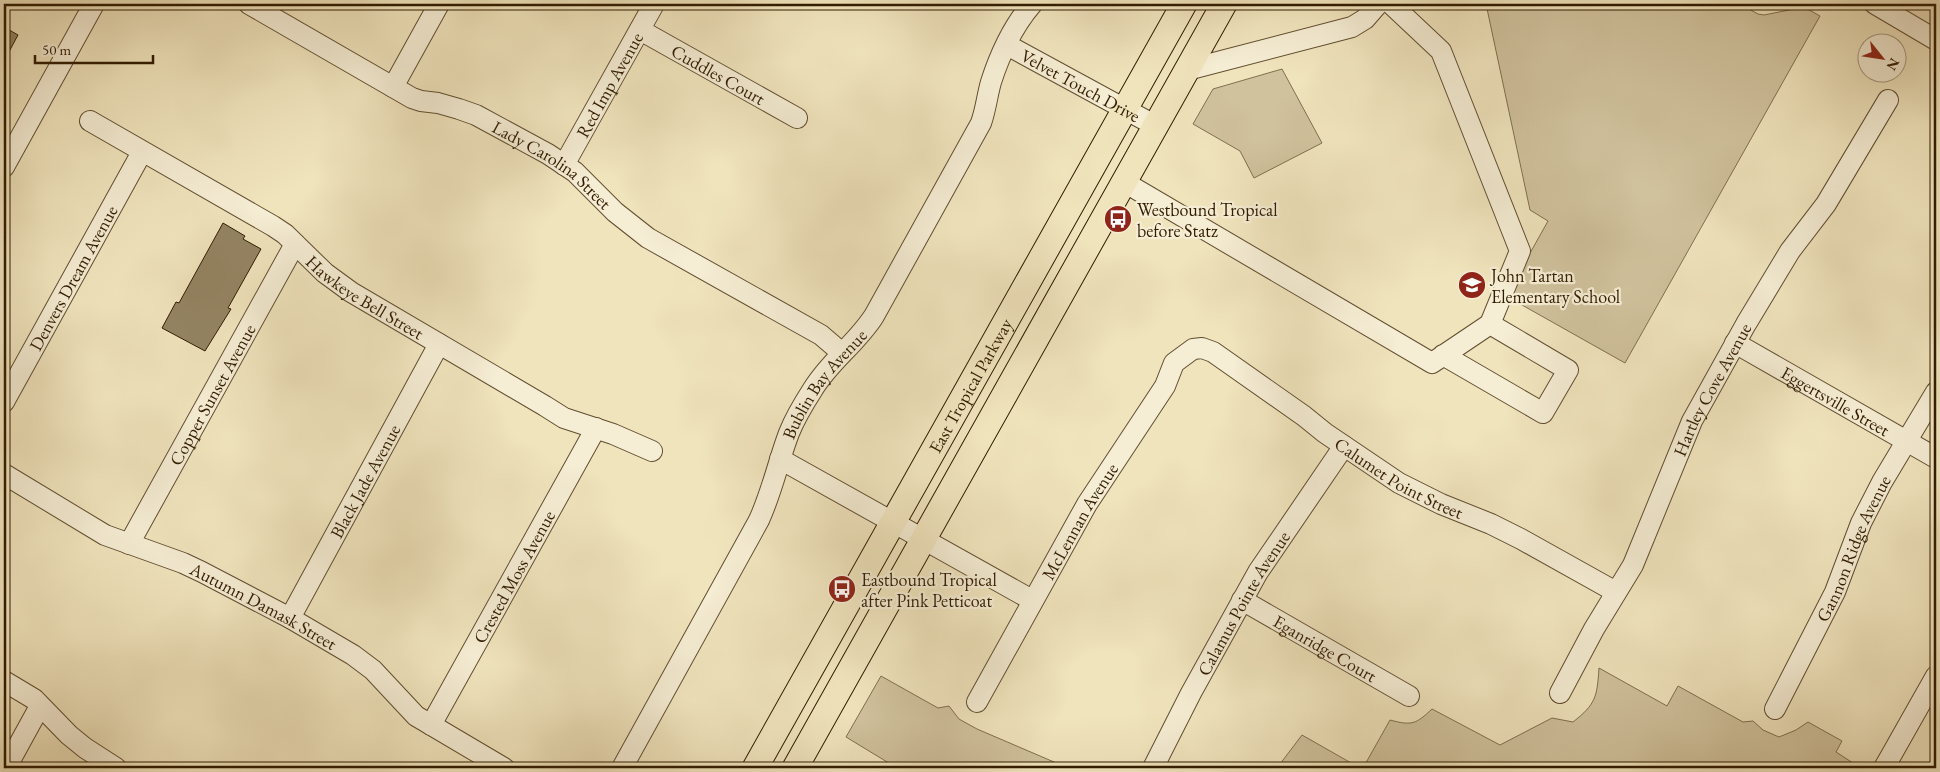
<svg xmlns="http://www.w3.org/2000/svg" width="1940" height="772" font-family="'EB Garamond',serif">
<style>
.green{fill:#d0c29d;stroke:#806f4f}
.building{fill:#948463;stroke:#311c01}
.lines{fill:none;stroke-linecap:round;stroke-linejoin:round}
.minor-casing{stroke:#614e30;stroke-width:22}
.major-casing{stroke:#311c01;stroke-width:27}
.minor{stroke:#f5edd4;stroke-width:20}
.major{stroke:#f0e4bd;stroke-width:25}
.labels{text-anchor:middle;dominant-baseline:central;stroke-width:4.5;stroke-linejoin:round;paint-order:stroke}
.street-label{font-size:18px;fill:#311c01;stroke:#f5edd4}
.poi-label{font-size:18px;fill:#311c01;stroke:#f5edd4;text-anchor:start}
</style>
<rect width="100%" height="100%" fill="#f0e4bd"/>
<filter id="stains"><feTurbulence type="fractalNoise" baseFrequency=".004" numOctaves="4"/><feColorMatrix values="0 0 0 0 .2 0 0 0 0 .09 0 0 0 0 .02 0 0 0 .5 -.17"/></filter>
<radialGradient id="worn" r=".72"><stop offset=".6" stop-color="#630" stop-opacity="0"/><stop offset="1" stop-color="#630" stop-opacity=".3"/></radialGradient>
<g class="green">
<polygon points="1486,4 1740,4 1758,14 1764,15 1804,7 1820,16 1625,363 1506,296 1548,221 1530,210"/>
<polygon points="1282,69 1322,143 1254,178 1240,151 1193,124 1213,89"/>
<path d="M1599,668L1667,706L1678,686L1743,722L1753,721L1763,730L1779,737L1796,730L1808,722L1842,741L1836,752L1853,763L1850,768H1363L1390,720C1412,726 1416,724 1432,709L1500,745L1552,718L1573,722C1596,704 1597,697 1599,668Z"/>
<polygon points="881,676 938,708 949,706 959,719 977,729 1068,768 897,768 846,737"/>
<polygon points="1302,735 1360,768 1277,768"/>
</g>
<g class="building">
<polygon points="4,27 18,35 4,61"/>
<polygon points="223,223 245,236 243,239 261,249 228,308 231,309 205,351 162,328 176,302 179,303"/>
</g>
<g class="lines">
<defs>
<g id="minor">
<path id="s1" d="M249,4L412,98L421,101L438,103L459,109L476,115L548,154L575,172L615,212L648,238L821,335L842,353"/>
<polyline points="1391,4 1441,51 1520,251 1490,324"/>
<polyline points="1875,4 1936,40"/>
<path id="s2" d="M640,30L797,118"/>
<path id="s3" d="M1007,45L1156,126"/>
<polyline points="1187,70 1352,27 1365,19 1378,4"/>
<polyline points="393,87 439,4"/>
<path id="s4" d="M90,121L273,226L285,234L325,273L351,292L545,406L564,418L613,434L652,451"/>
<path id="s5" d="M564,165L654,4"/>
<polyline points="4,167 94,4"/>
<polyline points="1124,182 1432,363 1490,324 1568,370 1543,413 1443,355"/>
<path id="s6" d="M1735,343L1936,458"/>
<path id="s7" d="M4,402L142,152"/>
<polyline points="780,459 1032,600"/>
<path id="s8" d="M4,474L105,535L183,563L202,572L290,618L353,655L373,670L416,716L504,768"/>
<path id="s9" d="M129,544L295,244"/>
<path id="s10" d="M1242,600L1409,696"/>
<path id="s11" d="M290,618L439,344"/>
<polyline points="4,681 34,699 69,735 85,748 116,768"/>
<path id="s12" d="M1560,693L1594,629L1633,565L1692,421L1746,324L1790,251L1826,204L1888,100"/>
<path id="s13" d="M977,702L1087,504L1165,386L1174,363L1193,349L1202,348L1213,352L1304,416L1325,433L1399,483L1441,504L1491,524L1521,539L1616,592"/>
<path id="s14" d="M1775,709L1835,592L1861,523L1882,482L1936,392"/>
<path id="s15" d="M431,725L596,428"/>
<polyline points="6,768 40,706"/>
<path id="s16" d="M622,768L759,520C772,492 778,462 789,433C795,418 804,403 813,389C830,361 856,344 874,316L981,123C986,109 987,96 991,82C1000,54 1013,26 1032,4"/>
<path id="s17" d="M1153,768L1191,693L1258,572L1344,446"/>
<polyline points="1884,768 1936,676"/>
</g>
<g id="major">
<path id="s18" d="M755,768L1184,4"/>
<polyline points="795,768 1224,4"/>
</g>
</defs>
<use href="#minor" class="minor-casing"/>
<use href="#major" class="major-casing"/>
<use href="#minor" class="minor"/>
<use href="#major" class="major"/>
</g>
<defs>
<symbol id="bus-disc" viewBox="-11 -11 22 22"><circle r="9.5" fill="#8f2418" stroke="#f5edd4"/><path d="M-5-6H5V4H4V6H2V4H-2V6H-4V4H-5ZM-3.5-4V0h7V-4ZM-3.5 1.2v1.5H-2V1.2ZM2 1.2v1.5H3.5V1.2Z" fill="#fff"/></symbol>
<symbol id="school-disc" viewBox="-11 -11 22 22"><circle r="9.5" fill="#8f2418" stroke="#f5edd4"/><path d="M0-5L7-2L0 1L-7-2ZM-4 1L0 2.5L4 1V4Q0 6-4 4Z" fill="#fff"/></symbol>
</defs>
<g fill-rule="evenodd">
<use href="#bus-disc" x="1102" y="203" width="32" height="32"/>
<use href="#school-disc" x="1456" y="269" width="32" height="32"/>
<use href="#bus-disc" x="826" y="573" width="32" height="32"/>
</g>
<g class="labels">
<g class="street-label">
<text stroke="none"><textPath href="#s2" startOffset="90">Cuddles Court</textPath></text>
<text stroke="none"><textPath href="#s5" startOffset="92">Red Imp Avenue</textPath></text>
<text stroke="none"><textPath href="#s3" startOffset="84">Velvet Touch Drive</textPath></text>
<text stroke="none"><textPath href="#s1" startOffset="346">Lady Carolina Street</textPath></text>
<text stroke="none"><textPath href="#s7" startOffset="142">Denvers Dream Avenue</textPath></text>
<text stroke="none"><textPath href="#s4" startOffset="328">Hawkeye Bell Street</textPath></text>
<text stroke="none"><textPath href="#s16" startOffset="436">Bublin Bay Avenue</textPath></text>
<text stroke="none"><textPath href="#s18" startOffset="439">East Tropical Parkway</textPath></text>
<text stroke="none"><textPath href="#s12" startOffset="340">Hartley Cove Avenue</textPath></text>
<text stroke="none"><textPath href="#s9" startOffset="171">Copper Sunset Avenue</textPath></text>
<text stroke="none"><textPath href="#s6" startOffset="116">Eggertsville Street</textPath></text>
<text stroke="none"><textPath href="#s13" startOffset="662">Calumet Point Street</textPath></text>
<text stroke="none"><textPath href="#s11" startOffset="156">Black Jade Avenue</textPath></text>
<text stroke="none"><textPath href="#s13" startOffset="208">McLennan Avenue</textPath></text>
<text stroke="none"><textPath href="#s14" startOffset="179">Gannon Ridge Avenue</textPath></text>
<text stroke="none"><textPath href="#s15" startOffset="170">Crested Moss Avenue</textPath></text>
<text stroke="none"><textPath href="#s17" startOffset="188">Calamus Pointe Avenue</textPath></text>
<text stroke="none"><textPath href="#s8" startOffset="292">Autumn Damask Street</textPath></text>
<text stroke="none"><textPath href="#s10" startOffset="96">Eganridge Court</textPath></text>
</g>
<g class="poi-label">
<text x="1137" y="209">Westbound Tropical<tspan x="1137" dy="21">before Statz</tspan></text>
<text x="1491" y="275">John Tartan<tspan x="1491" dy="21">Elementary School</tspan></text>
<text x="861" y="579">Eastbound Tropical<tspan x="861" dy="21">after Pink Petticoat</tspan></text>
</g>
</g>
<rect width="1940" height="772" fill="none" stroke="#f0e4bd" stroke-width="20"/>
<rect x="5" y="5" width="1930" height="762" fill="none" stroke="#311c01" stroke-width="2.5"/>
<rect x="10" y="10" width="1920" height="752" fill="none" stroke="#311c01"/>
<g transform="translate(1882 58) rotate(120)"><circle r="24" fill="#f5edd4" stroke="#a79980"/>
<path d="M0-4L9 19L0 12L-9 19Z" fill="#8f2418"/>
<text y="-8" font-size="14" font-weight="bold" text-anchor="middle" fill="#311c01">N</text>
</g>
<path d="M35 55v8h118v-8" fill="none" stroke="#311c01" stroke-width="2.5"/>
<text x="42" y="55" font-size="15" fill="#311c01" stroke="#f5edd4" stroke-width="4" paint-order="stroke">50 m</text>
<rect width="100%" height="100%" filter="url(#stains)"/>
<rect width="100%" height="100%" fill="url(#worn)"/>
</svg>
